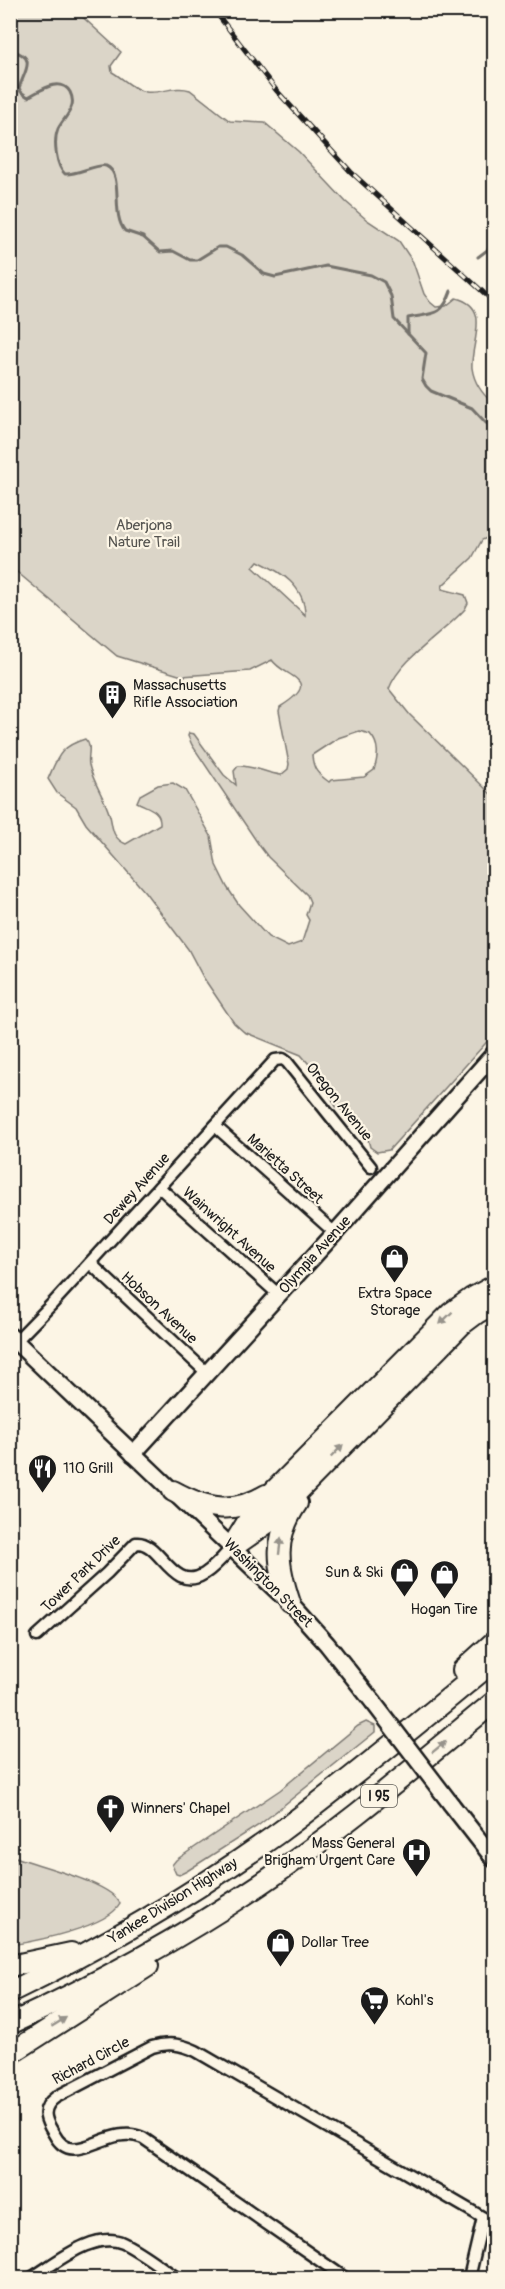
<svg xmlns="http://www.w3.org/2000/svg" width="505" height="2289" font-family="Pangolin,sans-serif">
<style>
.green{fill:#dbd5c8;stroke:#7c7872;stroke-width:1.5;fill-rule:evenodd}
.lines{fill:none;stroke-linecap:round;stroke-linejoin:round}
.stream{stroke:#75726c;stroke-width:3}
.minor-casing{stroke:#1c1c1c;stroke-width:15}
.secondary-casing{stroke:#1c1c1c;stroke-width:20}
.motorway-casing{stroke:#1c1c1c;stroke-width:24}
.minor{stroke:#fcf5e5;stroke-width:10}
.secondary{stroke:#fcf5e5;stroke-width:15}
.motorway{stroke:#fcf5e5;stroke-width:20}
.rail-casing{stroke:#1c1c1c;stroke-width:5}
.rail{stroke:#fcf5e5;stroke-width:3;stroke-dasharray:9;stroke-linecap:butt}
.secondary-bridge-casing{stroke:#1c1c1c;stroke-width:20;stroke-linecap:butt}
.secondary-bridge{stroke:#fcf5e5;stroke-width:15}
.oneway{fill:#97938b}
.labels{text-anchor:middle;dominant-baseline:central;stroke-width:4.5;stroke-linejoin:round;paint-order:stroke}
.shield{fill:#fcf5e5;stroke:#5f5d58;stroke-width:1.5}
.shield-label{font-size:14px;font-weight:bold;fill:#1c1c1c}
.park-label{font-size:15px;fill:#555450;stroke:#fcf5e5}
.poi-label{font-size:15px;fill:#1c1c1c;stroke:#fcf5e5;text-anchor:start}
.street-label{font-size:15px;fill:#1c1c1c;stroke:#fcf5e5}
</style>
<rect width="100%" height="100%" fill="#fcf5e5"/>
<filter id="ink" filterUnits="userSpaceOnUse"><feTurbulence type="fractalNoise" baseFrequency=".0167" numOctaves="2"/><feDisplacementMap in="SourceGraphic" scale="12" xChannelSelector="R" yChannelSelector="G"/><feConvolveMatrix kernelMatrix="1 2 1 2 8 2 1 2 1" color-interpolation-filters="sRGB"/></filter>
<g filter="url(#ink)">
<g class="green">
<path d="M10,11H76L121,52L111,66L112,72C123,78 133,90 146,92C161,94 175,85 190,90L230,121L265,123L299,152L346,202L367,220L399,241L413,262L424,294L430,302L436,307L446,306L456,298C493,307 470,343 472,368C474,382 483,395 494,404V535L482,540L472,558L443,585L442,589L465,595L468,603L465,609C444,633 400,659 389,689L410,715L494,797V1034L389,1150L377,1152L370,1147L365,1128L353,1116L336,1107L322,1079L301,1055L244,1032L234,1023L203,977L188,949L145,892L86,824L76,807L57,793L48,779C58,757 59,747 85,739C93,746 87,755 89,765C93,782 104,797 109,813C112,820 111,828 115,835C118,840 121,842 126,844L160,824C161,810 148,808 137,802L140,795L158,785L173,783L185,790L211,836L216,865L227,887L239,905L268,937L288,947L302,942L309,920L306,915L310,902L307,895L268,857L259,845L192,745L188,736L189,733L194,734L224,775L236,785L234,771L238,766C252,765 266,773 281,775L288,769L289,764L279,711L280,707C325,679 284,678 272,660L250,671L182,676L117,656L11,567ZM258,561C281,572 305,586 305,615L253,567ZM359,731L370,734C380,745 378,757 374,770L364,777L331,780L329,782C318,774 313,770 312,755L338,738Z"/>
<polygon points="366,1722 375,1726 375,1732 259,1825 187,1871 179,1875 176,1874 172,1865 176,1860 280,1790 358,1726"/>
<path d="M10,1855C34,1865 112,1882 120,1904C107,1927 36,1941 11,1945Z"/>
</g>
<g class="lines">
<g class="stream">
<path d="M10,50C38,57 25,70 19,88L21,92L28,97C40,91 60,76 70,92C72,96 73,101 72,105C70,114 62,121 58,129C53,141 56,166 65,174C77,175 98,163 106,166C125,174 110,214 125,231L143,237L160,252L173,251L190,260H197L218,247H226L242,255L264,274L275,277L326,266L371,275L384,282L391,296L394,319L426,353L422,379L426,386L431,391L472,408L486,423L494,425"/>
<polyline points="478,257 494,245"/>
<path d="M408,334V318C433,313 442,317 451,291"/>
</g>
<defs>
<g id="minor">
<polyline points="215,1126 335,1233"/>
<polyline points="159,1187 279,1295"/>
<polyline points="90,1263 207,1373"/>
<polyline points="16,1341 53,1303 275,1060 283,1059 287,1062 371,1167"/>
<path d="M37,1636L107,1573L136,1543C160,1540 172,1594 204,1574C215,1567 224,1556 232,1547"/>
<path d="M31,2278C55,2264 94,2230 123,2243C142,2252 160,2267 177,2278"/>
<path d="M345,2278L143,2138C107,2122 74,2172 54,2134C51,2129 47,2123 46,2117C44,2108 49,2102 56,2097L152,2047C168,2042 181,2044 196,2051L494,2224"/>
<polyline points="469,2278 483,2218"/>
</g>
<g id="secondary">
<polyline points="10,1336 293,1606 327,1644 373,1702"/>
<polyline points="133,1454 335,1233 494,1054"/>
<polyline points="451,1804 494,1859"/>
</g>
<g id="motorway">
<path d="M173,1491C206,1509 232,1515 266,1495"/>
<polyline points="237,1544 267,1523 461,1325 477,1313 494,1304"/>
<polyline points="232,1547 251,1516 264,1501 451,1313 472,1298 494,1286"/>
<path d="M290,1603C277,1564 273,1539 297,1503"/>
<polyline points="463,1670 494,1642"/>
<polyline points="10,1966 71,1953"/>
<path d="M10,1992C103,1947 193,1894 277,1834C352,1779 423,1719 494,1661"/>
<path d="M10,2024C97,1984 182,1937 261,1884C343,1829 418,1764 494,1702"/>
<polyline points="10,2054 148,1966"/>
</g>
</defs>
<use href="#minor" class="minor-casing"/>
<use href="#secondary" class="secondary-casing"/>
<use href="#motorway" class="motorway-casing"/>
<use href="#minor" class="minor"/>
<use href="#secondary" class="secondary"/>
<use href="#motorway" class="motorway"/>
<defs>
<polyline id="rail" points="214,10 276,90 351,172 494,302"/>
</defs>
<use href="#rail" class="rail-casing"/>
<use href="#rail" class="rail"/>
<defs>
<polyline id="secondary-bridge" points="373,1702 451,1804"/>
</defs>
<use href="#secondary-bridge" class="secondary-bridge-casing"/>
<use href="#secondary-bridge" class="secondary-bridge"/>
</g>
<defs><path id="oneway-solid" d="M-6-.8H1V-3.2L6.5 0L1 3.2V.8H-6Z" transform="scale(1.5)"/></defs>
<g class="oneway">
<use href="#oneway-solid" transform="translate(446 1318) rotate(136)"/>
<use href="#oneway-solid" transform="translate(337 1451) rotate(-46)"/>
<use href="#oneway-solid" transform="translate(280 1546) rotate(-83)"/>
<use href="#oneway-solid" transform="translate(439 1747) rotate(-39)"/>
<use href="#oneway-solid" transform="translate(59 2022) rotate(-32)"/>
</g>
</g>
<defs>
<symbol id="building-pin" viewBox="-11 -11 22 30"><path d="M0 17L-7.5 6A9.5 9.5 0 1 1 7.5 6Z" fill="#1c1c1c" stroke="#fcf5e5"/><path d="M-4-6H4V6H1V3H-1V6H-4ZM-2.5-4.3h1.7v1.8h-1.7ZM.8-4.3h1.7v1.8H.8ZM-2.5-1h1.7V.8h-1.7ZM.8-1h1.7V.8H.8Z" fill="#fff"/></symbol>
<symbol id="shop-pin" viewBox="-11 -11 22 30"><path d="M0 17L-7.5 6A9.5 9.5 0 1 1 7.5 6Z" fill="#1c1c1c" stroke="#fcf5e5"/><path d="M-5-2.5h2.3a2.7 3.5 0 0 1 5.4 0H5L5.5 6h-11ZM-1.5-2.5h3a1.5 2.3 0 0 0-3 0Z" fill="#fff"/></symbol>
<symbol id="restaurant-pin" viewBox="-11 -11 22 30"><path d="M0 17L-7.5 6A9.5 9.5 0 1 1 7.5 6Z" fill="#1c1c1c" stroke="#fcf5e5"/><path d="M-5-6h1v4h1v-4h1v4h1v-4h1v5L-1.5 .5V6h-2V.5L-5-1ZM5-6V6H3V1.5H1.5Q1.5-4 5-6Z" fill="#fff"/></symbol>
<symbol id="church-pin" viewBox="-11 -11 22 30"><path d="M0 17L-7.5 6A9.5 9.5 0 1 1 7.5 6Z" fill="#1c1c1c" stroke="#fcf5e5"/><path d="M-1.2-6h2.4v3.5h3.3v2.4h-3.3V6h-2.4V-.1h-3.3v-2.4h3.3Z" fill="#fff"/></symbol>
<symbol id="hospital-pin" viewBox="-11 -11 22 30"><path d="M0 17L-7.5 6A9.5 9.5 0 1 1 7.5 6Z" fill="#1c1c1c" stroke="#fcf5e5"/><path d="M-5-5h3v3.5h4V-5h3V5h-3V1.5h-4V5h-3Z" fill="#fff"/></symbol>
<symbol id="supermarket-pin" viewBox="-11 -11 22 30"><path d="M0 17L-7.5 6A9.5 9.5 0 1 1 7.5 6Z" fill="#1c1c1c" stroke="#fcf5e5"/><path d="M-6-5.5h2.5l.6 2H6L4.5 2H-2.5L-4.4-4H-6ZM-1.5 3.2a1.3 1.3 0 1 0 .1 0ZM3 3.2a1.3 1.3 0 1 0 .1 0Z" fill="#fff"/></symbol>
</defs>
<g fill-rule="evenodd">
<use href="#building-pin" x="96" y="678" width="33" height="45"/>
<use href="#shop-pin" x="378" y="1242" width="33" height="45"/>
<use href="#restaurant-pin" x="26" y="1452" width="33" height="45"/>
<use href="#shop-pin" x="388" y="1556" width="33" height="45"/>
<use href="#shop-pin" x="428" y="1558" width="33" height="45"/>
<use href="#church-pin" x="94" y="1792" width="33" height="45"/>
<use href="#hospital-pin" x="400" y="1836" width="33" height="45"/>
<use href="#shop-pin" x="264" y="1926" width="33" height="45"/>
<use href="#supermarket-pin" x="358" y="1984" width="33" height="45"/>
</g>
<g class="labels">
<rect class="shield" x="361" y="1785" width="36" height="22" rx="4.5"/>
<g class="shield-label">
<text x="379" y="1796">I 95</text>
</g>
<g class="park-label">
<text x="144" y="525">Aberjona<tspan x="144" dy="17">Nature Trail</tspan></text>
</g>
<g class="poi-label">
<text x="133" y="685">Massachusetts<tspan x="133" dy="17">Rifle Association</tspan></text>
<text x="395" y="1293" text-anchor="middle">Extra Space<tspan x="395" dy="17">Storage</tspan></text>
<text x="63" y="1468">110 Grill</text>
<text x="383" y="1572" text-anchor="end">Sun &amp; Ski</text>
<text x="444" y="1609" text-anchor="middle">Hogan Tire</text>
<text x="131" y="1808">Winners' Chapel</text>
<text x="395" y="1843" text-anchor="end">Mass General<tspan x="395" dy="17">Brigham Urgent Care</tspan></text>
<text x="301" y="1942">Dollar Tree</text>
<text x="396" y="2000">Kohl's</text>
</g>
<g class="street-label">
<text transform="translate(339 1102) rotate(51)">Oregon Avenue</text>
<text transform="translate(285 1169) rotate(42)">Marietta Street</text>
<text transform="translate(137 1189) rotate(-48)">Dewey Avenue</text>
<text transform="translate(229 1230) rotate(42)">Wainwright Avenue</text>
<text transform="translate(315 1255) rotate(-48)">Olympia Avenue</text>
<text transform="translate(159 1308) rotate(43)">Hobson Avenue</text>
<text transform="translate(81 1574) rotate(-44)">Tower Park Drive</text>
<text transform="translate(268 1583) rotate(45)">Washington Street</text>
<text transform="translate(173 1901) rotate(-32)">Yankee Division Highway</text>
<text transform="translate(91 2061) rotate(-28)">Richard Circle</text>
</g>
</g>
<rect width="505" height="2289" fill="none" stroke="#fcf5e5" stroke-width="36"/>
<rect x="18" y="18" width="469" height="2253" fill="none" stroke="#1c1c1c" stroke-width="2" filter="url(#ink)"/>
</svg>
